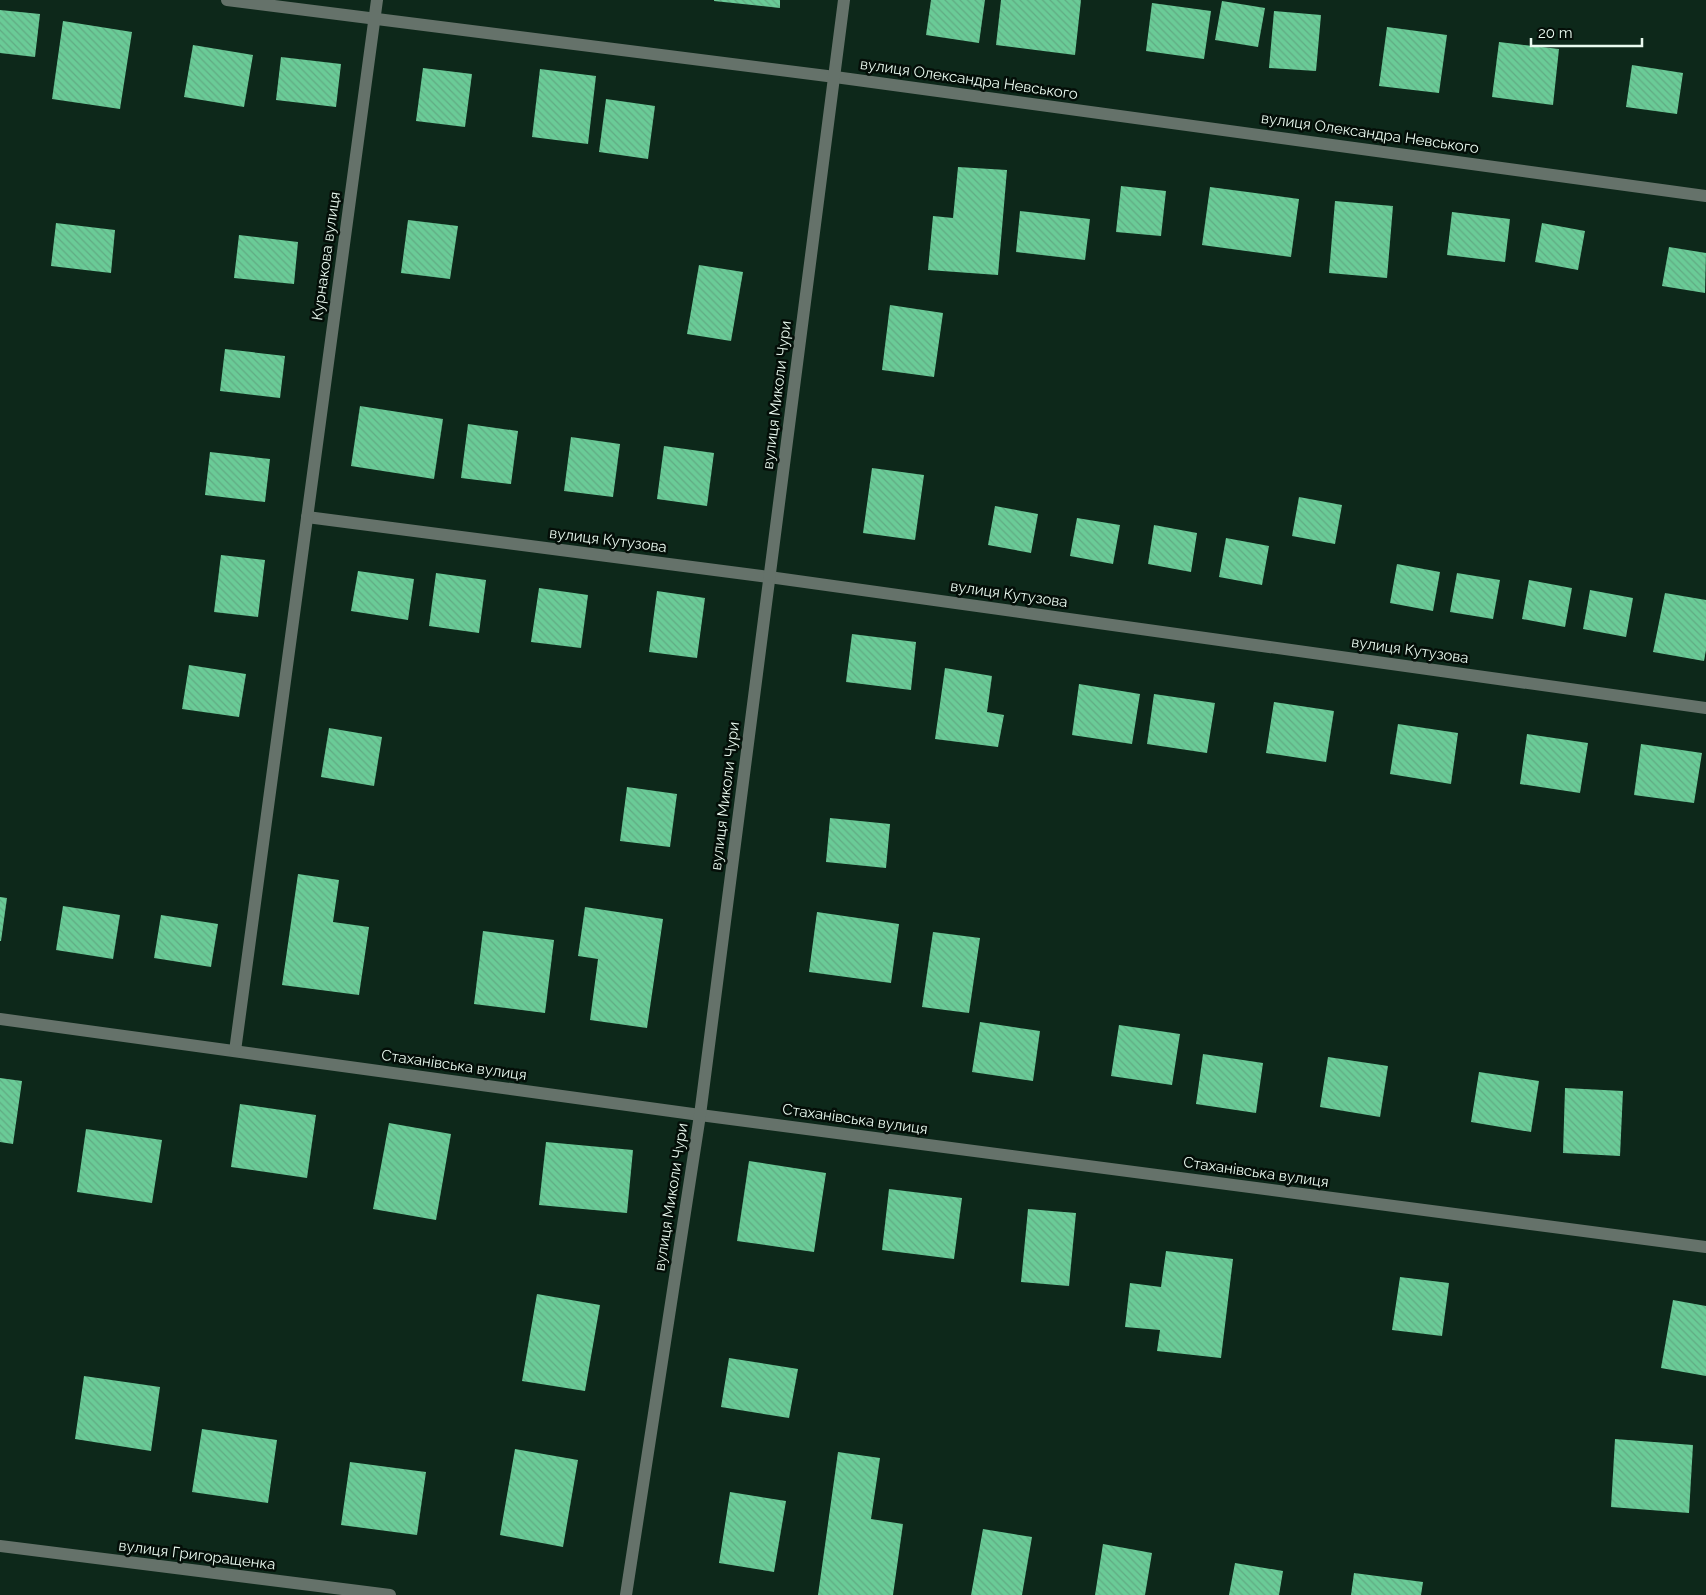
<svg xmlns="http://www.w3.org/2000/svg" width="1706" height="1595" font-family="Raleway,sans-serif">
<style>
.building{fill:url(#building-back-hatch)}
.lines{fill:none;stroke-linecap:round;stroke-linejoin:round}
.minor{stroke:#65726a;stroke-width:12}
.labels{text-anchor:middle;dominant-baseline:central;stroke-width:5;stroke-linejoin:round;paint-order:stroke}
.street-label{font-size:15px;fill:#e9f9ef;stroke:#040e08}
</style>
<defs>
<pattern id="building-back-hatch" width="6" height="6" patternUnits="userSpaceOnUse" patternTransform="scale(1.25)"><rect width="6" height="6" fill="#6acb97"/><path d="M-1 5l2 2M0 0l6 6M5-1l2 2" fill="none" stroke="#61ab83"/></pattern>
</defs>
<rect width="100%" height="100%" fill="#0d281a"/>
<g class="building">
<polygon points="714,0 780,0 780,8 714,1"/>
<polygon points="931,0 985,0 979,43 926,35"/>
<polygon points="1001,0 1081,0 1075,55 996,45"/>
<polygon points="1222,1 1265,8 1258,47 1215,40"/>
<polygon points="1152,3 1211,11 1204,59 1146,51"/>
<polygon points="0,10 40,14 35,57 0,53"/>
<polygon points="1274,11 1321,15 1316,71 1269,68"/>
<polygon points="63,21 132,32 120,109 52,99"/>
<polygon points="1387,27 1447,35 1439,93 1379,86"/>
<polygon points="1499,42 1559,49 1553,105 1492,97"/>
<polygon points="193,45 253,55 244,107 184,97"/>
<polygon points="281,57 341,64 336,107 276,100"/>
<polygon points="1632,65 1683,73 1677,114 1626,107"/>
<polygon points="423,68 472,74 465,127 416,121"/>
<polygon points="540,69 596,76 588,144 532,137"/>
<polygon points="606,99 655,106 648,159 599,152"/>
<polygon points="958,167 1007,170 998,275 928,270 933,216 953,218"/>
<polygon points="1121,186 1166,191 1161,236 1116,232"/>
<polygon points="1210,187 1299,199 1291,257 1202,245"/>
<polygon points="1335,201 1393,206 1387,278 1329,273"/>
<polygon points="1020,211 1090,219 1085,260 1016,252"/>
<polygon points="1452,212 1510,219 1505,262 1447,255"/>
<polygon points="408,220 458,226 450,279 401,273"/>
<polygon points="56,223 115,230 111,273 51,266"/>
<polygon points="1542,223 1585,231 1578,270 1535,262"/>
<polygon points="239,235 298,242 294,284 234,278"/>
<polygon points="1669,247 1706,253 1705,293 1662,286"/>
<polygon points="699,265 743,272 731,341 687,334"/>
<polygon points="890,305 943,313 934,377 882,370"/>
<polygon points="225,349 285,356 280,398 220,391"/>
<polygon points="360,406 443,419 434,479 351,466"/>
<polygon points="468,424 518,431 511,484 461,478"/>
<polygon points="571,437 620,444 613,497 564,491"/>
<polygon points="664,446 714,453 707,506 657,499"/>
<polygon points="210,452 270,459 265,502 205,495"/>
<polygon points="872,468 924,475 915,540 863,533"/>
<polygon points="1299,497 1342,505 1335,544 1292,536"/>
<polygon points="995,506 1038,514 1031,553 988,545"/>
<polygon points="1077,518 1120,525 1113,564 1070,556"/>
<polygon points="1154,525 1197,533 1191,572 1148,564"/>
<polygon points="1226,538 1269,546 1262,585 1219,577"/>
<polygon points="221,555 265,560 258,617 214,612"/>
<polygon points="1397,564 1440,572 1433,611 1390,603"/>
<polygon points="358,571 414,579 408,620 351,611"/>
<polygon points="436,573 486,580 479,633 429,626"/>
<polygon points="1457,573 1500,580 1493,619 1450,612"/>
<polygon points="1529,580 1572,588 1565,627 1522,619"/>
<polygon points="539,588 588,595 581,648 531,642"/>
<polygon points="1590,590 1633,598 1626,637 1583,629"/>
<polygon points="657,591 705,598 697,658 649,652"/>
<polygon points="1665,593 1706,600 1706,650 1704,661 1653,652"/>
<polygon points="852,634 916,642 911,690 846,682"/>
<polygon points="189,665 246,674 239,717 182,709"/>
<polygon points="945,668 992,676 987,712 1004,715 998,747 935,739"/>
<polygon points="1079,684 1140,694 1132,744 1072,735"/>
<polygon points="1154,694 1215,703 1207,753 1147,744"/>
<polygon points="1274,702 1334,711 1326,762 1266,753"/>
<polygon points="1398,724 1458,733 1451,784 1390,774"/>
<polygon points="329,728 382,737 374,786 321,777"/>
<polygon points="1527,734 1588,743 1580,793 1520,784"/>
<polygon points="1641,744 1702,753 1694,803 1634,795"/>
<polygon points="627,787 677,794 670,847 620,841"/>
<polygon points="830,818 890,824 886,868 826,862"/>
<polygon points="298,874 339,880 333,922 369,927 359,995 282,985"/>
<polygon points="0,897 7,898 1,941 0,941"/>
<polygon points="63,906 120,915 113,959 56,950"/>
<polygon points="585,907 663,919 647,1028 590,1020 598,959 578,956"/>
<polygon points="817,912 899,924 891,983 809,972"/>
<polygon points="161,915 218,924 211,967 154,958"/>
<polygon points="483,931 554,940 545,1013 474,1004"/>
<polygon points="933,932 980,938 969,1013 922,1007"/>
<polygon points="980,1022 1040,1031 1033,1081 972,1072"/>
<polygon points="1119,1025 1180,1034 1172,1085 1111,1076"/>
<polygon points="1203,1054 1263,1063 1256,1113 1196,1104"/>
<polygon points="1328,1057 1388,1066 1380,1117 1320,1107"/>
<polygon points="1479,1072 1539,1081 1531,1132 1471,1122"/>
<polygon points="0,1078 22,1081 13,1144 0,1142"/>
<polygon points="1565,1088 1623,1091 1620,1156 1563,1153"/>
<polygon points="240,1104 316,1115 307,1178 231,1167"/>
<polygon points="389,1123 451,1134 436,1220 373,1209"/>
<polygon points="86,1129 162,1140 152,1203 77,1192"/>
<polygon points="546,1142 633,1150 627,1213 539,1205"/>
<polygon points="749,1161 826,1173 814,1252 737,1241"/>
<polygon points="889,1189 962,1198 954,1259 882,1250"/>
<polygon points="1028,1209 1076,1213 1069,1286 1021,1282"/>
<polygon points="1166,1251 1233,1259 1221,1358 1157,1351 1160,1330 1125,1327 1130,1283 1161,1287"/>
<polygon points="1400,1277 1449,1283 1442,1336 1392,1330"/>
<polygon points="537,1294 600,1305 585,1391 522,1381"/>
<polygon points="1673,1300 1706,1306 1706,1376 1661,1368"/>
<polygon points="729,1358 798,1369 789,1418 721,1407"/>
<polygon points="84,1376 160,1387 151,1451 75,1439"/>
<polygon points="202,1429 277,1440 268,1503 192,1492"/>
<polygon points="1615,1439 1693,1445 1689,1513 1611,1507"/>
<polygon points="515,1449 578,1460 563,1547 500,1535"/>
<polygon points="838,1452 880,1458 871,1519 903,1524 893,1595 818,1595"/>
<polygon points="350,1462 426,1472 417,1535 341,1525"/>
<polygon points="730,1492 786,1501 774,1572 719,1563"/>
<polygon points="983,1529 1032,1537 1022,1595 971,1595"/>
<polygon points="1103,1544 1152,1553 1145,1595 1095,1595"/>
<polygon points="1235,1563 1283,1571 1279,1595 1229,1595"/>
<polygon points="1354,1573 1423,1582 1421,1595 1351,1595"/>
</g>
<g class="lines">
<g class="minor">
<polyline points="227,0 835,77 1706,196"/>
<polyline points="307,517 769,577 1706,708"/>
<polyline points="0,1019 700,1115 1706,1247"/>
<polyline points="235,1051 377,0"/>
<polyline points="0,1546 390,1595"/>
<polyline points="626,1595 700,1115 844,0"/>
</g>
</g>
<g class="labels">
<g class="street-label">
<text transform="translate(969 79) rotate(8)">вулиця Олександра Невського</text>
<text transform="translate(1370 133) rotate(8)">вулиця Олександра Невського</text>
<text transform="translate(326 256) rotate(-82)">Курнакова вулиця</text>
<text transform="translate(777 395) rotate(-83)">вулиця Миколи Чури</text>
<text transform="translate(608 540) rotate(7)">вулиця Кутузова</text>
<text transform="translate(1009 594) rotate(8)">вулиця Кутузова</text>
<text transform="translate(1410 650) rotate(8)">вулиця Кутузова</text>
<text transform="translate(725 796) rotate(-83)">вулиця Миколи Чури</text>
<text transform="translate(454 1065) rotate(8)">Стаханівська вулиця</text>
<text transform="translate(855 1119) rotate(8)">Стаханівська вулиця</text>
<text transform="translate(1256 1172) rotate(8)">Стаханівська вулиця</text>
<text transform="translate(671 1197) rotate(-81)">вулиця Миколи Чури</text>
<text transform="translate(197 1555) rotate(7)">вулиця Григоращенка</text>
</g>
</g>
<path d="M1531 38v8h111v-8" fill="none" stroke="#e9f9ef" stroke-width="2.5"/>
<text x="1538" y="38" font-size="15" fill="#e9f9ef" stroke="#040e08" stroke-width="4" paint-order="stroke">20 m</text>
</svg>
